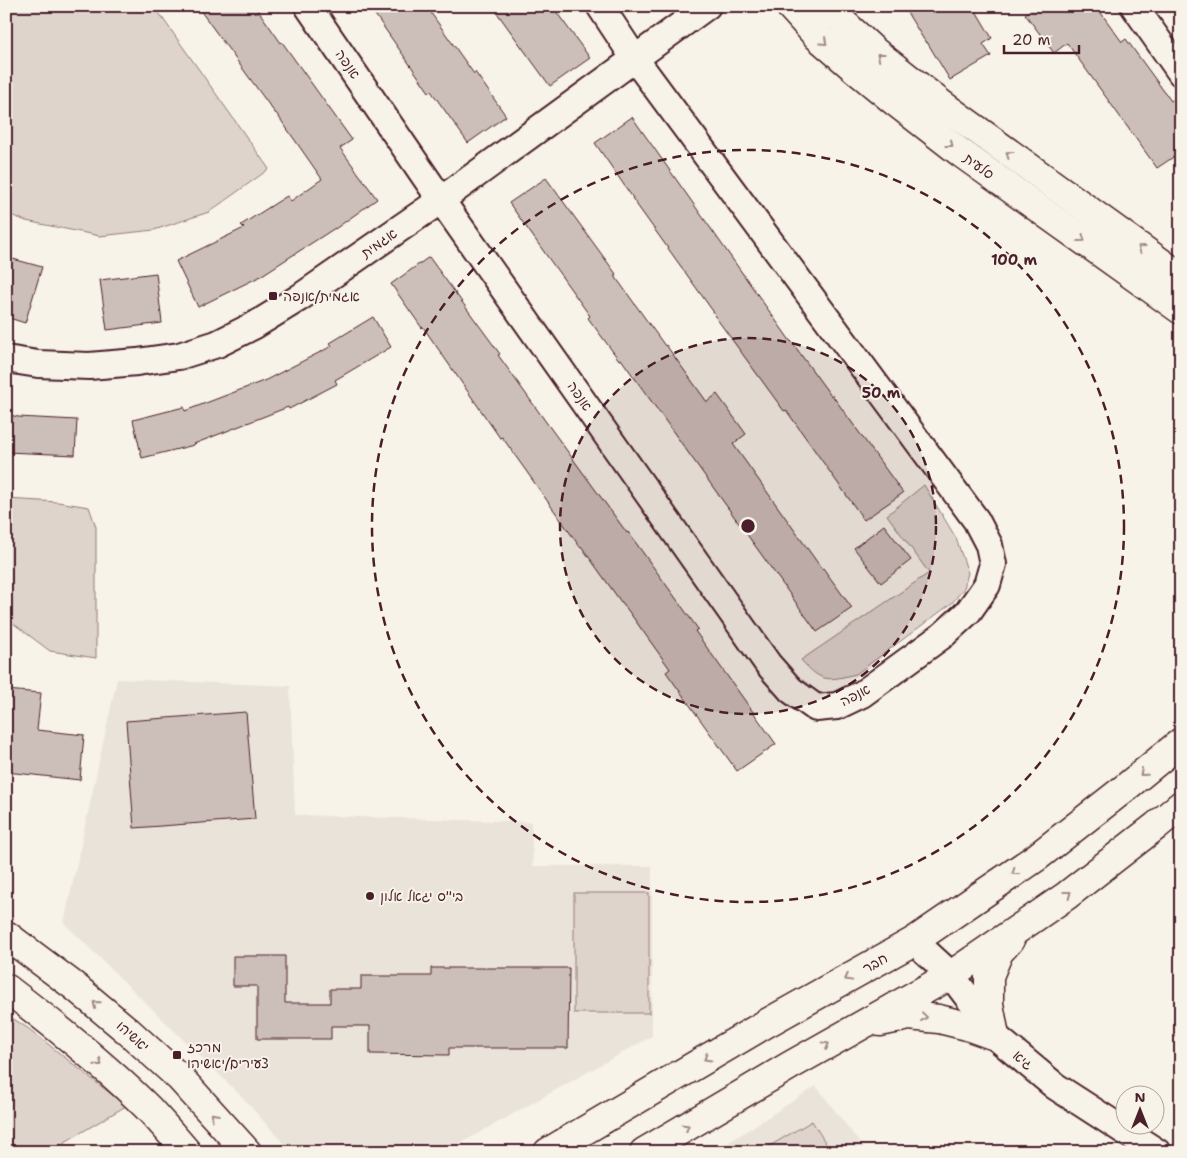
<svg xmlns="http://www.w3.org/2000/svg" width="1187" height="1158" font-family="'Shantell Sans','Playpen Sans Hebrew',sans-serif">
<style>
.built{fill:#eae3da}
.green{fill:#ded4cc;stroke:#947a7c}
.building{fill:#ccbfb9;stroke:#4a1f2b}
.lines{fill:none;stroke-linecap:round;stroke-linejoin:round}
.street-casing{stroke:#4a1f2b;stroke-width:30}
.secondary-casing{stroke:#4a1f2b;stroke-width:31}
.street{stroke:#f7f3e8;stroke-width:26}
.secondary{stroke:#f7f3e8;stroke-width:28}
.oneway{stroke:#a0898a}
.ring{fill:none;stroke:#4a1f2b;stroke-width:2.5;stroke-dasharray:9 6}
.poi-dot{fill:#4a1f2b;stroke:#f7f3e8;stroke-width:2}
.labels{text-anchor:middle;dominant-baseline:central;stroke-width:4;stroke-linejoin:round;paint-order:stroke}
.street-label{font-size:14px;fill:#4a1f2b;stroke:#f7f3e8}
.poi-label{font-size:14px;fill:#4a1f2b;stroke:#f7f3e8;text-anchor:start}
.centre{fill:#4a1f2b;stroke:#f7f3e8;stroke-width:2.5}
.ring-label{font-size:15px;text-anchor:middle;font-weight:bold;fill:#4a1f2b;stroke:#f7f3e8;stroke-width:4;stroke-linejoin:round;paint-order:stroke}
</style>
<rect width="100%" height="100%" fill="#f7f3e8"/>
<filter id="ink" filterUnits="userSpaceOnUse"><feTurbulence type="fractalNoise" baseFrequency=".02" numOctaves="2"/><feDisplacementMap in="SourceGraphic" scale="10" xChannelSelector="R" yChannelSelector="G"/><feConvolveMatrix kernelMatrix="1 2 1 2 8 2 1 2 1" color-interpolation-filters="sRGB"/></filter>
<g filter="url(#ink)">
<g class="built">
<polygon points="117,679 290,686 295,815 531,822 533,866 652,866 652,1036 445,1152 291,1152 243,1098 64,923"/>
<polygon points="816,1086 867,1152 714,1152"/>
</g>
<g class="green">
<polygon points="6,6 154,6 269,169 209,212 154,230 100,236 26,221 6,213"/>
<path d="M924,485L956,538L968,573L964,588L952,603L856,674C827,681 822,683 801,660L929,573L887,515Z"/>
<polygon points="6,499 58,502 89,507 96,527 96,658 50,651 6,618"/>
<rect x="574" y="893" width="75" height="120"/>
<polygon points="6,1014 29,1029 126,1106 48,1152 6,1152"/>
<polygon points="812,1121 831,1152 761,1151"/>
</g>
<g class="building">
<polygon points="197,6 255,6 281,43 282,42 352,140 340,148 377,199 335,229 335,228 259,277 198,307 176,261 244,228 241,225 287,196 291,201 322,179 276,113 275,113"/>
<polygon points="369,6 426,6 474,74 475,72 506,116 468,143 431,91 429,92"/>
<polygon points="492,6 552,6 590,58 550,86"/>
<polygon points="903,6 973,6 992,38 983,44 991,56 950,80 927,42 926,43"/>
<polygon points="1036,6 1096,6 1122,42 1126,39 1171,101 1181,95 1181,152 1157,168 1067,43 1054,53 1025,14"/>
<polygon points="632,117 791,342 791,341 831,396 832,395 903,493 864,520 786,410 784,411 714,315 715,314 632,198 633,198 595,143"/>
<polygon points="546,178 616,274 614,275 665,346 666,345 707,402 717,394 746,434 733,444 822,569 823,568 852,608 817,632 621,359 619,360 588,318 590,316 509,203"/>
<polygon points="429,257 500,354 498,355 546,422 627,533 628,532 698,629 695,631 776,744 737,771 666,672 670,669 622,602 621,602 581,546 580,547 502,437 500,438 423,327 422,328 391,284"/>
<polygon points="13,259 42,267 25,323 6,317 6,281"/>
<polygon points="156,273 162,323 107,330 100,280"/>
<polygon points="373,317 391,347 335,380 337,384 289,409 288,407 194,444 194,445 142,458 133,420 184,407 185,411 266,380 332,346 330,343"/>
<polygon points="6,414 18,417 77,420 75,455 6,452"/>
<polygon points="884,525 911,560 881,583 854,548"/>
<polygon points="6,690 41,693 37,730 84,735 80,780 6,772 6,751 9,719 6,719"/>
<polygon points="246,712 255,819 134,828 126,721"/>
<polygon points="233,956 285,956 285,1003 330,1003 330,989 361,989 361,976 431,976 431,968 569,968 568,1048 449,1048 449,1055 370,1054 370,1026 331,1026 331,1039 257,1039 257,986 233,986"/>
</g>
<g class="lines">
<defs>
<g id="street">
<polyline points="308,6 441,200 768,664 791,690 816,708 837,706 862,694 943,635 968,612 987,585 993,564 989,545 976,520 635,59 600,6"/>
<polyline points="1134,6 1181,73"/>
<polyline points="6,359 38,364 89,366 137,362 179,356 217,344 255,325 299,298 441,200 707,6"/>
<polyline points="914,941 951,975 976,1008 995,1036 1055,1086 1157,1152"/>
</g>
<g id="secondary">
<polyline points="790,6 818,37 855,69 894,101 961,153 1181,310"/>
<polyline points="825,6 874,51 940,103 1181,277"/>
<polyline points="6,935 74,986 128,1031 180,1078 247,1152"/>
<path d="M6,988C56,1026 105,1065 149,1109C162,1123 175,1138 187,1152"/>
<polyline points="880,1022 909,1016 939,1019 967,1026 995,1036"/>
<polyline points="995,1036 989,1004 989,976 999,952 1010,940"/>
<polyline points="548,1152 767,1023 914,941 1037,857 1125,788 1181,742"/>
<polyline points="644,1152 791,1065 951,975 1066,896 1156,826 1181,805"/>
</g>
</defs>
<use href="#street" class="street-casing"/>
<use href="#secondary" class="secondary-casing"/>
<use href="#street" class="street"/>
<use href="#secondary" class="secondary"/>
</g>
<defs><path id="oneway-chevron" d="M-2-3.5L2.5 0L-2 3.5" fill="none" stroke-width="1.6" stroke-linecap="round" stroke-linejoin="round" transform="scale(1.25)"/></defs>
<g class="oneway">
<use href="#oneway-chevron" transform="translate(824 42) rotate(42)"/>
<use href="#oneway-chevron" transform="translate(880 56) rotate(-142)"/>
<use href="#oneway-chevron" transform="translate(950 144) rotate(37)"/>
<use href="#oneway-chevron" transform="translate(1009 154) rotate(-144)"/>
<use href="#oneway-chevron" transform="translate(1082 239) rotate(36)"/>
<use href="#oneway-chevron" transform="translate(1141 248) rotate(-144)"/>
<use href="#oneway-chevron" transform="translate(1143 773) rotate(140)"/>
<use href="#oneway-chevron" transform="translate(1015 872) rotate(146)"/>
<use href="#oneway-chevron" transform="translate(1068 894) rotate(-37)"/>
<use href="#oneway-chevron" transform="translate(848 978) rotate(151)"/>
<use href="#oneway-chevron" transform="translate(96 1004) rotate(-140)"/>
<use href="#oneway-chevron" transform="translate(924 1017) rotate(7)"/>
<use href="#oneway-chevron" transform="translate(826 1045) rotate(-29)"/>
<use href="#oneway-chevron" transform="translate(707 1058) rotate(149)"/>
<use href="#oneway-chevron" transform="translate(99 1063) rotate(41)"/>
<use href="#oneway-chevron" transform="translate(214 1116) rotate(-132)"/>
<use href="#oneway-chevron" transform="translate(686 1127) rotate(-30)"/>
</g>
</g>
<circle cx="748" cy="526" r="188" fill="#4a1f2b" fill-opacity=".12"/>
<g class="ring">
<circle cx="748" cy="526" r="188"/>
<circle cx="748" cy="526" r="376"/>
</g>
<g class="poi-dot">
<rect x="268" y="291" width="10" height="10" rx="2.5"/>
<circle cx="370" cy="896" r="5"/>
<rect x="172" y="1050" width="10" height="10" rx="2.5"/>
</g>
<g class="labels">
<g class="street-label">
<text transform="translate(348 64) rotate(55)">אנפה</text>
<text transform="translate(979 166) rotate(36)">סלעית</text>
<text transform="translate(379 243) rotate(-35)">אגמית</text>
<text transform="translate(580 396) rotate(55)">אנפה</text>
<text transform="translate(855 695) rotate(-28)">אנפה</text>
<text transform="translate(875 963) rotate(-29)">חבר</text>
<text transform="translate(133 1036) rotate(42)">יאשיהו</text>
<text transform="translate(1023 1060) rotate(40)">גיא</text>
</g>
<g class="poi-label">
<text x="283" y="296">אגמית/אנפה</text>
<text x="380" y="896">בי"ס יגאל אלון</text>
<text x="187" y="1047">מרכז<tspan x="187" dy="16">צעירים/יאשיהו</tspan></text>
</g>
</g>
<circle cx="748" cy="526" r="8" class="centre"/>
<g class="ring-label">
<text x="1014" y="265">100 m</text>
<text x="881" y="398">50 m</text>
</g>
<rect width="1187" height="1158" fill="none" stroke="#f7f3e8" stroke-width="25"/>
<rect x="12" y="12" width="1162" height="1133" fill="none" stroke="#4a1f2b" stroke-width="2" filter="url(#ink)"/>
<g transform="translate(1140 1110)"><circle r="24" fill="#f7f3e8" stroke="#b29e9c"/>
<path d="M0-4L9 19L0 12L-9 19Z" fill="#4a1f2b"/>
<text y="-8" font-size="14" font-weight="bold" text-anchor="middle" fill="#4a1f2b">N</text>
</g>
<path d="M1004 45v8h75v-8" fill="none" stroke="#4a1f2b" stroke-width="2.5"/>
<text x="1012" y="45" font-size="15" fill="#4a1f2b" stroke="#f7f3e8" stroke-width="4" paint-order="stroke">20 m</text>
</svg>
